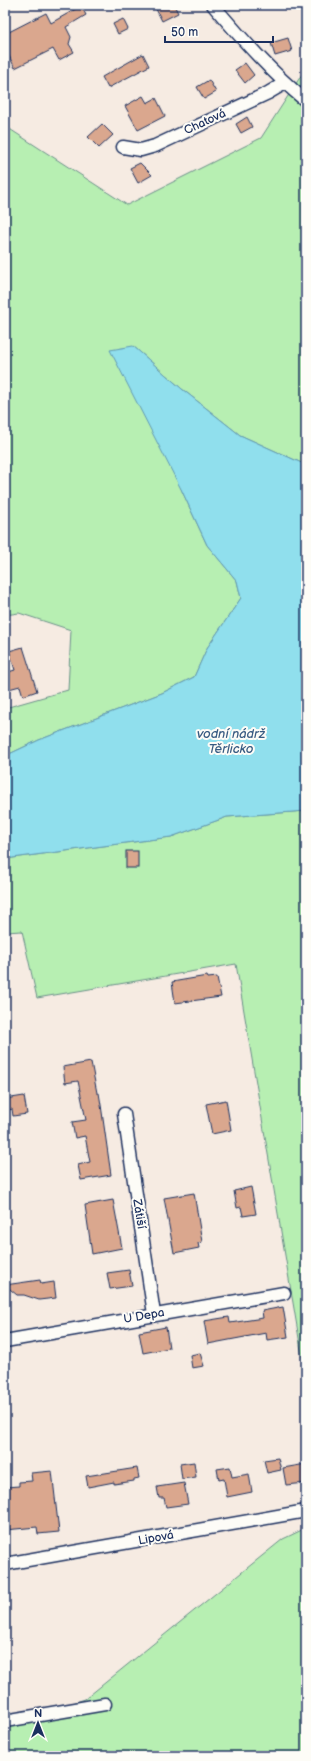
<svg xmlns="http://www.w3.org/2000/svg" width="311" height="1761" font-family="'Balsamiq Sans',sans-serif">
<style>
.green{fill:#b7efb2;stroke:#698f88}
.water{fill:#90dfed;stroke:#6199b4}
.building{fill:#daa78e;stroke:#1b2f5e}
.lines{fill:none;stroke-linecap:round;stroke-linejoin:round}
.minor-casing{stroke:#1b2f5e;stroke-width:15}
.minor{stroke:#fdfcf7;stroke-width:12}
.labels{text-anchor:middle;dominant-baseline:central;stroke-width:4;stroke-linejoin:round;paint-order:stroke}
.street-label{font-size:12px;fill:#1b2f5e;stroke:#fdfcf7}
.water-label{font-size:13px;font-style:italic;fill:#385b82;stroke:#fdfcf7}
</style>
<rect width="100%" height="100%" fill="#f6ebe2"/>
<filter id="ink" filterUnits="userSpaceOnUse"><feTurbulence type="fractalNoise" baseFrequency=".025" numOctaves="2"/><feDisplacementMap in="SourceGraphic" scale="8" xChannelSelector="R" yChannelSelector="G"/><feConvolveMatrix kernelMatrix="1 2 1 2 8 2 1 2 1" color-interpolation-filters="sRGB"/></filter>
<g filter="url(#ink)">
<g class="green">
<polygon points="306,68 306,465 240,435 182,389 133,346 182,491 207,545 237,581 241,598 207,648 194,677 162,693 39,740 5,756 5,708 68,690 71,630 19,613 5,615 5,126 127,205 261,138"/>
<polygon points="306,811 306,1380 236,964 37,998 22,931 5,932 5,859 171,837 227,817"/>
<polygon points="306,1528 306,1756 5,1756 5,1725 85,1699 283,1539"/>
</g>
<polygon class="water" points="133,346 182,389 240,435 306,465 306,811 227,817 171,837 5,859 5,756 39,740 162,693 194,677 207,648 241,598 237,581 207,545 182,491 110,350"/>
<g class="building">
<polygon points="154,5 174,5 178,13 162,21"/>
<polygon points="81,6 86,15 66,27 71,37 69,44 74,52 59,60 53,49 15,68 5,48 5,34 46,13 51,23"/>
<polygon points="123,19 128,29 118,34 113,24"/>
<polygon points="288,38 292,51 275,56 271,43"/>
<polygon points="143,54 149,66 108,88 102,77"/>
<polygon points="245,63 254,75 245,83 235,70"/>
<polygon points="209,80 216,92 204,99 197,87"/>
<polygon points="143,96 147,103 156,98 165,116 138,130 125,106"/>
<polygon points="247,117 252,127 241,133 236,124"/>
<polygon points="102,124 113,135 99,148 88,137"/>
<polygon points="140,163 152,175 138,183 130,168"/>
<polygon points="23,647 37,691 23,696 20,686 5,690 5,673 15,670 9,651"/>
<rect x="126" y="851" width="12" height="17"/>
<polygon points="207,976 208,978 217,977 221,997 175,1003 172,982"/>
<polygon points="91,1062 97,1093 99,1093 101,1105 111,1175 81,1180 78,1165 90,1162 85,1136 75,1138 72,1122 86,1120 78,1081 65,1083 63,1067"/>
<polygon points="24,1096 27,1114 13,1116 12,1109 5,1111 5,1099"/>
<polygon points="226,1100 231,1130 212,1134 206,1104"/>
<polygon points="251,1187 256,1214 243,1216 241,1207 237,1208 234,1191"/>
<polygon points="194,1193 202,1242 198,1243 199,1248 174,1253 164,1198"/>
<polygon points="113,1200 122,1248 92,1254 85,1205"/>
<polygon points="129,1270 132,1286 110,1289 107,1273"/>
<polygon points="40,1280 41,1284 54,1282 56,1298 39,1300 24,1295 17,1295 5,1285"/>
<polygon points="283,1307 288,1337 267,1340 266,1333 208,1344 204,1321 229,1317 230,1323 263,1318 262,1311"/>
<polygon points="166,1327 169,1348 143,1353 139,1332"/>
<polygon points="200,1353 204,1366 192,1368 190,1355"/>
<polygon points="278,1458 281,1470 267,1473 264,1460"/>
<polygon points="194,1462 196,1477 182,1479 180,1464"/>
<polygon points="306,1464 306,1483 286,1485 283,1468"/>
<polygon points="230,1467 232,1477 249,1474 252,1492 227,1497 224,1479 219,1480 217,1469"/>
<polygon points="137,1468 139,1478 134,1479 134,1481 114,1484 114,1482 88,1487 86,1476"/>
<polygon points="52,1471 59,1532 38,1534 37,1527 5,1530 5,1487 19,1486 19,1482 32,1481 31,1473"/>
<polygon points="184,1483 188,1504 166,1507 164,1498 159,1498 157,1487"/>
</g>
<g class="lines">
<defs>
<g id="minor">
<path d="M213,5C242,39 271,72 306,101"/>
<polyline points="123,147 141,150 155,146 268,93 285,83"/>
<polyline points="124,1114 154,1314"/>
<polyline points="5,1341 284,1293"/>
<polyline points="5,1564 306,1511"/>
<polyline points="5,1721 105,1704"/>
</g>
</defs>
<use href="#minor" class="minor-casing"/>
<use href="#minor" class="minor"/>
</g>
</g>
<g class="labels">
<g class="street-label">
<text transform="translate(205 122) rotate(-25)">Chatová</text>
<text transform="translate(139 1214) rotate(81)">Zátiší</text>
<text transform="translate(144 1316) rotate(-10)">U Depa</text>
<text transform="translate(156 1538) rotate(-10)">Lipová</text>
</g>
<g class="water-label">
<text x="231" y="734">vodní nádrž<tspan x="231" dy="15">Těrlicko</tspan></text>
</g>
</g>
<rect width="311" height="1761" fill="none" stroke="#fdfcf7" stroke-width="20"/>
<rect x="10" y="10" width="291" height="1741" fill="none" stroke="#1b2f5e" stroke-width="1.5" filter="url(#ink)"/>
<g transform="translate(38 1723)" stroke="#fdfcf7" stroke-width="3" paint-order="stroke">
<path d="M0-3L7 15L0 10L-7 15Z" fill="#1b2f5e"/>
<text y="-6" font-size="11" font-weight="bold" text-anchor="middle" fill="#1b2f5e">N</text>
</g>
<path d="M165 36v6h108v-6" fill="none" stroke="#1b2f5e" stroke-width="2"/>
<text x="171" y="36" font-size="12" fill="#1b2f5e" stroke="#fdfcf7" stroke-width="3" paint-order="stroke">50 m</text>
</svg>
